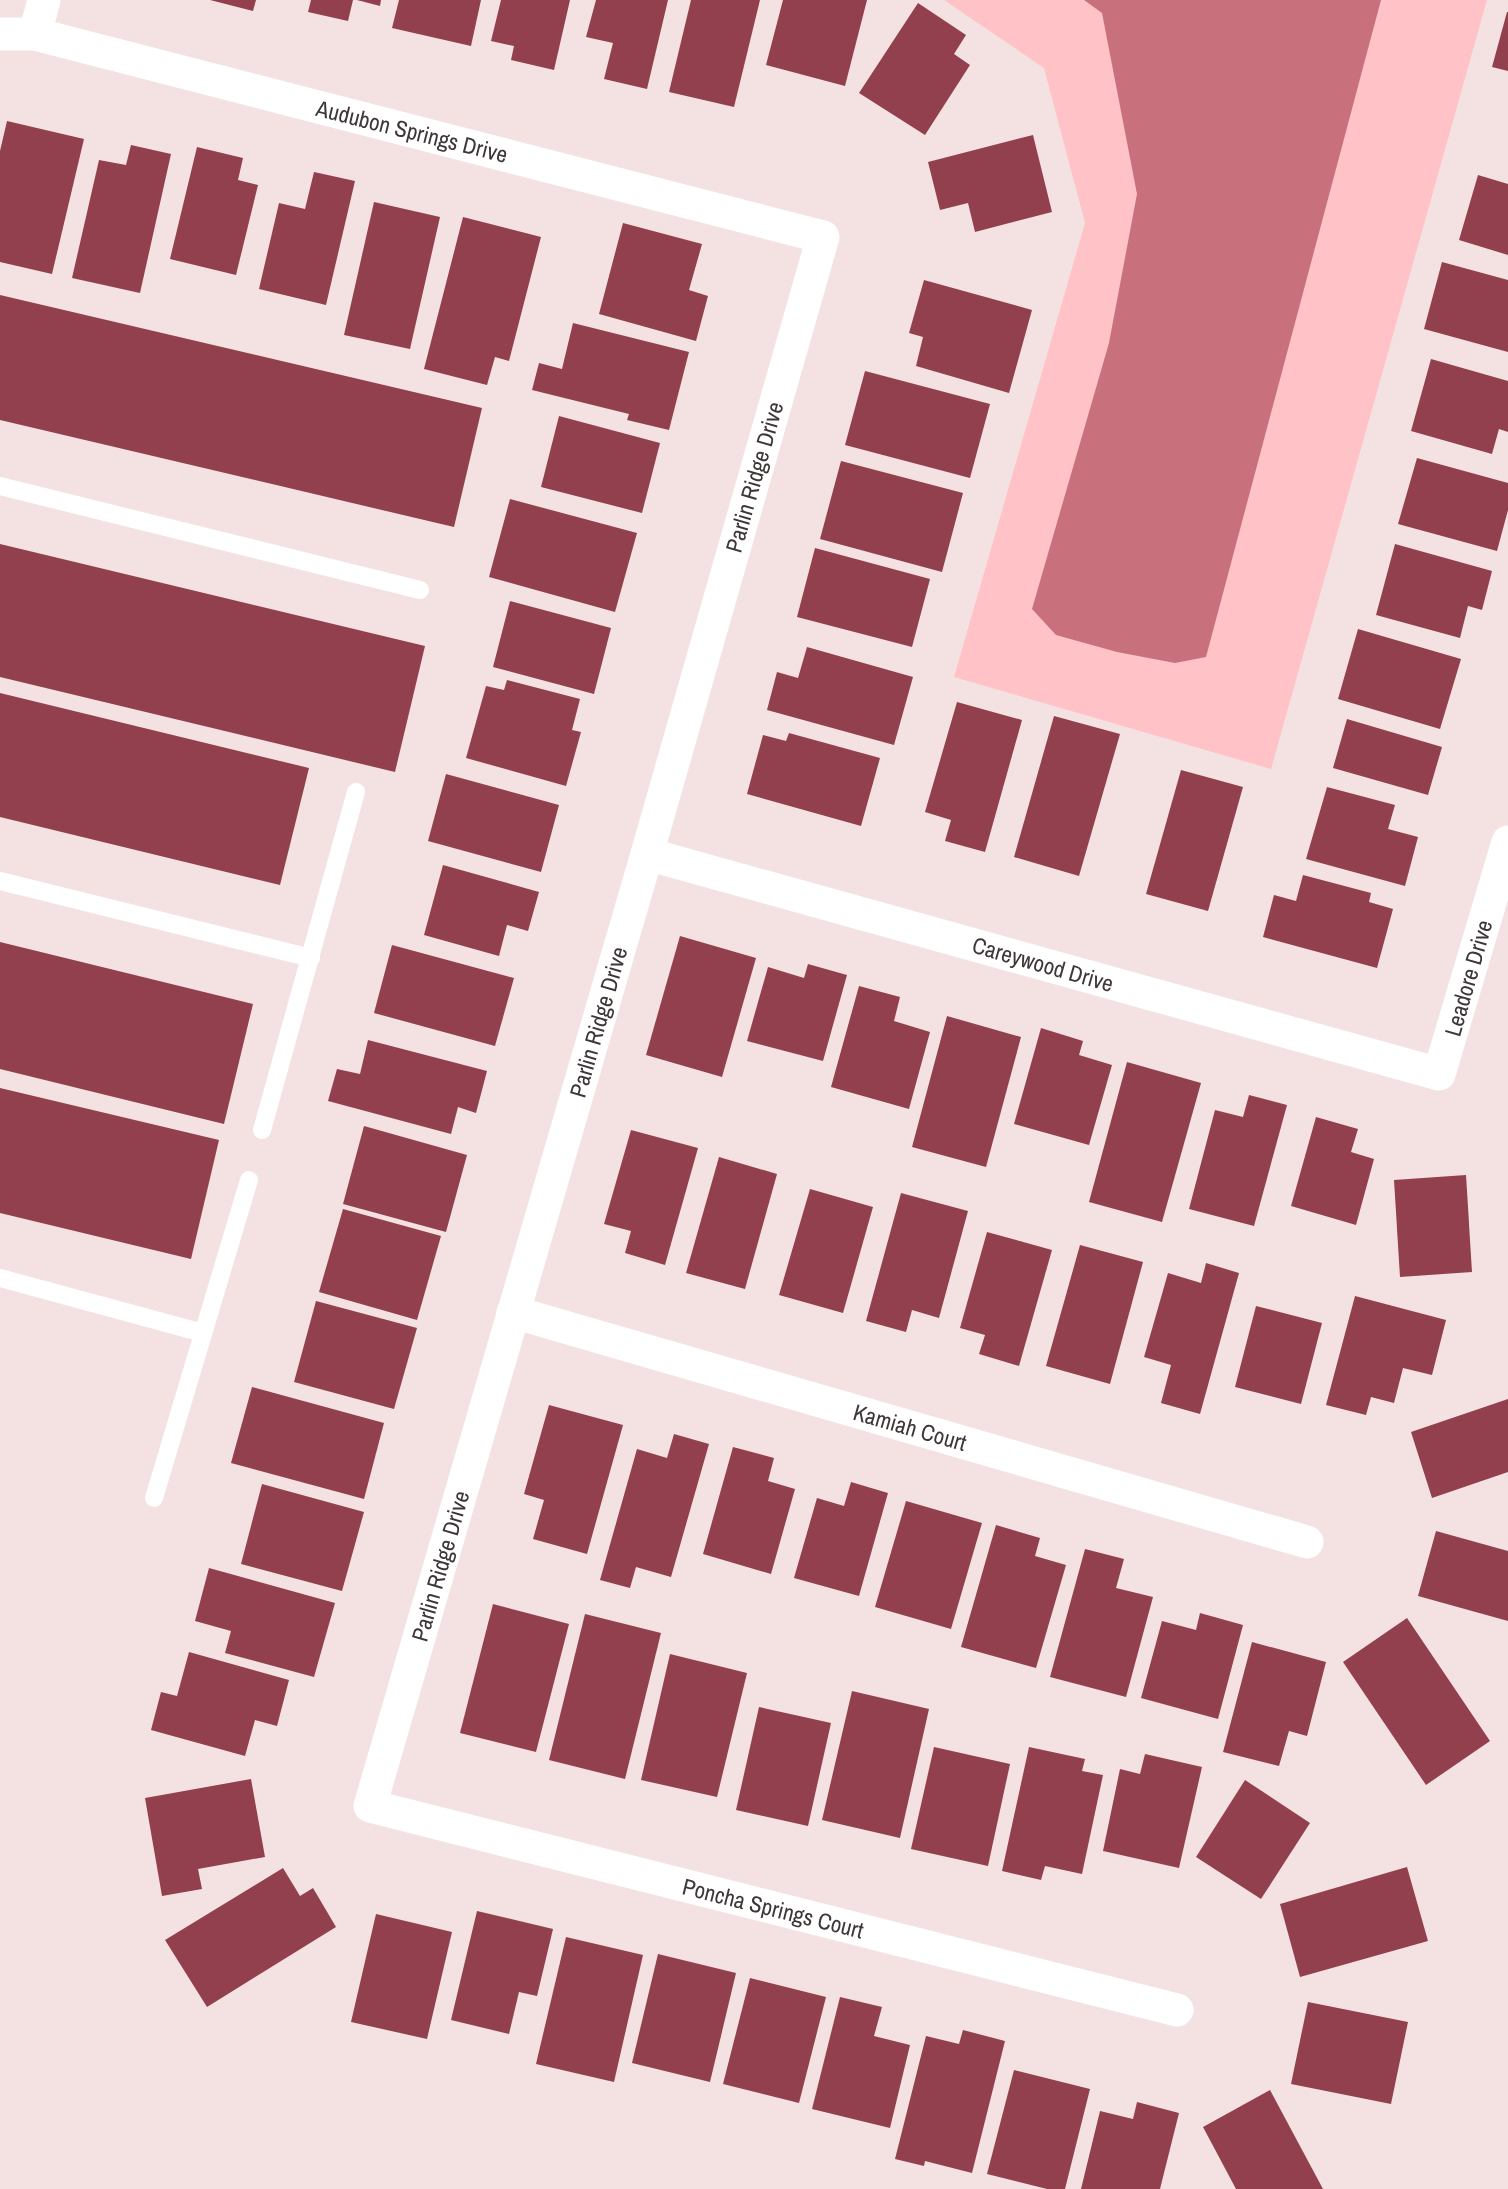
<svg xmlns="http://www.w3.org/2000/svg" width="1508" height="2189" font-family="'Archivo Narrow',sans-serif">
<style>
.green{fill:#fec2c7}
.water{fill:#c8717c}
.building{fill:#92404d}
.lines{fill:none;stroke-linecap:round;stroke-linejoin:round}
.lane{stroke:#fff;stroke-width:18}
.street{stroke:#fff;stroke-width:33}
.labels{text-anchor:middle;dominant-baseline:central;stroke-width:7;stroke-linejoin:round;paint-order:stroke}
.street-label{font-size:23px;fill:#3e3737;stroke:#fff}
</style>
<rect width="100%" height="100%" fill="#f4e2e3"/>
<polygon class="green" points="944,0 1487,0 1271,769 954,677 1085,223 1044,68"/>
<polygon class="water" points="1084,0 1381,0 1206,657 1175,663 1117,652 1056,635 1032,609 1109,343 1137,194 1102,13"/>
<g class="building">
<polygon points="210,0 256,0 253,11"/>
<polygon points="311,0 353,0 348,21 308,12"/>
<polygon points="357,0 381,0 380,6"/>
<polygon points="399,0 481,0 471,46 392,28"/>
<polygon points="501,0 570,0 554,70 511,60 514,46 491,41"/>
<polygon points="596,0 668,0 647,89 604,79 613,43 586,37"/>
<polygon points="691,0 760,0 734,107 669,92"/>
<polygon points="783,0 867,0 845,86 766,65"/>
<polygon points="918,3 966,35 954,54 970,65 925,135 859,93"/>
<polygon points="1507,12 1508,12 1508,71 1492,67"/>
<polygon points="7,121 84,139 52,274 0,262 0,151"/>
<polygon points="1033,135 1052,212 975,232 968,203 940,210 928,162"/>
<polygon points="131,145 171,154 140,293 72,278 99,160 126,165"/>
<polygon points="197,147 243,158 238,180 258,185 236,275 170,259"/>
<polygon points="314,172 355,181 326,305 259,289 279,203 305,209"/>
<polygon points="1478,175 1508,184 1508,255 1459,240"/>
<polygon points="374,202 440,217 410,349 344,335"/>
<polygon points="463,217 541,237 509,361 495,357 487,385 424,369"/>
<polygon points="623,223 702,244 689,290 708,296 696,341 599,314"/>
<polygon points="1442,262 1508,280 1508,352 1424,329"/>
<polygon points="924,280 1032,310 1009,393 916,366 923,337 909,333"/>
<polygon points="0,295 482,408 454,527 0,420"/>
<polygon points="573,323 689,352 669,430 627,420 629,414 532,390 539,363 562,369"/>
<polygon points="1431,359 1508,381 1508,432 1499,429 1492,454 1411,431"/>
<polygon points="865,371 990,404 970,478 845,445"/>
<polygon points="559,416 660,443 642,513 541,487"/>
<polygon points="1417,458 1508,483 1508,510 1497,551 1398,524"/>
<polygon points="841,461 963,493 942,572 820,539"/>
<polygon points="510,499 637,533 615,612 489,577"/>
<polygon points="0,544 425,646 395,772 0,677"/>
<polygon points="1395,544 1492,571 1482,610 1468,606 1460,638 1376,615"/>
<polygon points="815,548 930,579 912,647 797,617"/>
<polygon points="510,601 611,628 594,694 493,667"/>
<polygon points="1358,629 1461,659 1440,729 1338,699"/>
<polygon points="807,647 913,677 894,745 767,710 777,672 798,678"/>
<polygon points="507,680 580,699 572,730 581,732 566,786 466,758 486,686 504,690"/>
<polygon points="0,693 309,768 280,885 0,817"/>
<polygon points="957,702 1022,720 985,852 945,841 951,820 925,812"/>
<polygon points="1054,716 1120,734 1079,876 1014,857"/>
<polygon points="1347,719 1442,747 1428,795 1333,768"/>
<polygon points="789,733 880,758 861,826 747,794 763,735 786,741"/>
<polygon points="1181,770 1243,787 1208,911 1146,894"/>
<polygon points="446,774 559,805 541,872 428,841"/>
<polygon points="1327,787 1395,805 1388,829 1418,837 1405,886 1306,859"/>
<polygon points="443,865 539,892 528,931 507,925 499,956 424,935"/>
<polygon points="1303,875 1371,893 1369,902 1393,909 1377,968 1263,937 1274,895 1296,901"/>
<polygon points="680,936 756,958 722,1077 646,1055"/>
<polygon points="0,942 253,1004 224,1124 0,1069"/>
<polygon points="392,945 514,978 495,1046 374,1013"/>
<polygon points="808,964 847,975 823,1061 747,1041 768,967 804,978"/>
<polygon points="859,986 900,997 894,1021 930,1032 909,1109 831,1087"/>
<polygon points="947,1016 1021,1037 986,1167 912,1147"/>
<polygon points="1041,1028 1083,1041 1079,1055 1112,1065 1089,1145 1014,1124"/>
<polygon points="368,1040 487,1071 476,1113 458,1107 451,1134 328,1101 337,1069 360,1074"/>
<polygon points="1127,1062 1201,1083 1162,1222 1089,1202"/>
<polygon points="0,1088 219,1140 191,1259 0,1213"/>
<polygon points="1249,1095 1287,1105 1254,1226 1189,1209 1215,1110 1243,1117"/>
<polygon points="1316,1117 1358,1129 1351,1152 1374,1159 1356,1225 1291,1206"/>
<polygon points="364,1126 467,1155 446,1232 343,1204"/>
<polygon points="631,1130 698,1148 665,1265 625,1253 631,1231 604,1224"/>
<polygon points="719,1157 777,1174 745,1289 686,1273"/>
<polygon points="1466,1175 1472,1272 1400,1277 1394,1180"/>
<polygon points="810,1189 873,1207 843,1313 779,1295"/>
<polygon points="901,1193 968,1211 939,1318 912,1310 906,1332 866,1321"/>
<polygon points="343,1209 441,1236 417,1320 319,1292"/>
<polygon points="987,1232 1052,1250 1019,1366 979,1354 985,1335 960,1328"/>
<polygon points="1080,1245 1143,1262 1110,1384 1046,1366"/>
<polygon points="1206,1263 1239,1273 1200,1414 1161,1403 1171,1365 1144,1357 1168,1273 1201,1283"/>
<polygon points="1355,1296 1446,1320 1432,1375 1403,1368 1394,1403 1371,1397 1366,1415 1326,1405"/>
<polygon points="316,1301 417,1328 394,1409 294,1382"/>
<polygon points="1256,1306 1322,1323 1301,1404 1235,1387"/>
<polygon points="252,1387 384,1423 364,1499 231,1463"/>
<polygon points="1508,1399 1508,1472 1432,1498 1411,1432"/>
<polygon points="549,1405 623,1425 587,1554 533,1539 544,1500 524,1494"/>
<polygon points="674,1434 709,1444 671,1577 636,1567 630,1588 600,1580 637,1449 667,1458"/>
<polygon points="733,1447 774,1458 768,1481 795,1489 771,1574 703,1554"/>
<polygon points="851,1482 888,1493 859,1596 794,1578 817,1498 844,1506"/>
<polygon points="262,1484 364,1512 342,1591 241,1564"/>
<polygon points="906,1501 982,1523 951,1629 875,1607"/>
<polygon points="996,1525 1040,1538 1035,1556 1066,1565 1036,1668 961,1647"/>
<polygon points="1436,1531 1508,1551 1508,1621 1418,1596"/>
<polygon points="1085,1549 1124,1559 1116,1588 1153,1597 1126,1697 1050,1677"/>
<polygon points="209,1568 335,1603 314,1677 225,1653 231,1631 195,1621"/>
<polygon points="493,1604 569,1624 536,1752 460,1733"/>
<polygon points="1200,1613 1243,1625 1218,1719 1141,1698 1162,1621 1196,1630"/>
<polygon points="585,1614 661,1633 625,1779 549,1760"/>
<polygon points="1407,1618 1490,1741 1426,1785 1343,1662"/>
<polygon points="1252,1642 1326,1662 1307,1736 1289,1731 1279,1766 1223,1752"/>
<polygon points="189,1652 289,1680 277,1726 255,1720 245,1756 151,1730 161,1692 177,1696"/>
<polygon points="670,1654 747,1673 717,1797 641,1780"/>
<polygon points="852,1691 929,1709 900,1838 822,1820"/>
<polygon points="759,1707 831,1723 808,1826 736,1810"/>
<polygon points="934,1747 1010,1764 988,1866 911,1849"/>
<polygon points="1029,1747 1085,1759 1082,1771 1103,1775 1082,1874 1045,1866 1041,1880 1002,1871"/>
<polygon points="1145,1754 1202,1767 1179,1868 1103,1851 1120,1769 1140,1774"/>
<polygon points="251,1779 265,1857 198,1869 202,1889 162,1896 145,1798"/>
<polygon points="1245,1780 1310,1823 1261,1899 1196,1857"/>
<polygon points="1407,1867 1428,1941 1300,1977 1280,1904"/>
<polygon points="283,1868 300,1896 313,1888 336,1927 207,2007 165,1940"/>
<polygon points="477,1911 553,1929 537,1996 519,1992 509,2034 451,2020"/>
<polygon points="376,1914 452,1932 427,2039 351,2022"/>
<polygon points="566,1937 643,1955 614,2082 536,2064"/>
<polygon points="658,1954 736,1973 710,2082 632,2063"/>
<polygon points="750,1978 826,1997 799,2103 723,2084"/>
<polygon points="840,1997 882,2007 874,2036 910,2045 890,2128 812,2109"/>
<polygon points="1308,2002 1408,2022 1391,2104 1291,2084"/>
<polygon points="963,2030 1005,2041 972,2173 925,2161 924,2166 895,2159 926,2036 959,2044"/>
<polygon points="1014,2070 1090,2089 1065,2189 1047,2189 987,2174"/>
<polygon points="1270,2090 1323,2189 1236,2189 1203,2127"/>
<polygon points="1137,2102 1179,2113 1160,2189 1081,2189 1100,2111 1133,2119"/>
</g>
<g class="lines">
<g class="lane">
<polyline points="0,486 420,590"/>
<polyline points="0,881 311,958"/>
<polyline points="262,1130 356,792"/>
<polyline points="0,1278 203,1333"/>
<polyline points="154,1498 249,1180"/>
</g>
<g class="street">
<polyline points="0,34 35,34 823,237 647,854 370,1806 1177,2010"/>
<polyline points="35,34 44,0"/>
<polyline points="647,854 1439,1074 1508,842"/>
<polyline points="513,1312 1307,1542"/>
</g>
</g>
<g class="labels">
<g class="street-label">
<text transform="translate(412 131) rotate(14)">Audubon Springs Drive</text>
<text transform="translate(754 477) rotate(-74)">Parlin Ridge Drive</text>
<text transform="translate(1043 964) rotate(16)">Careywood Drive</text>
<text transform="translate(1468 978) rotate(-74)">Leadore Drive</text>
<text transform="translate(598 1022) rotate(-74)">Parlin Ridge Drive</text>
<text transform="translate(910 1427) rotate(16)">Kamiah Court</text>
<text transform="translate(440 1566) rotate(-74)">Parlin Ridge Drive</text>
<text transform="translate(773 1908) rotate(14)">Poncha Springs Court</text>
</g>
</g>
</svg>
